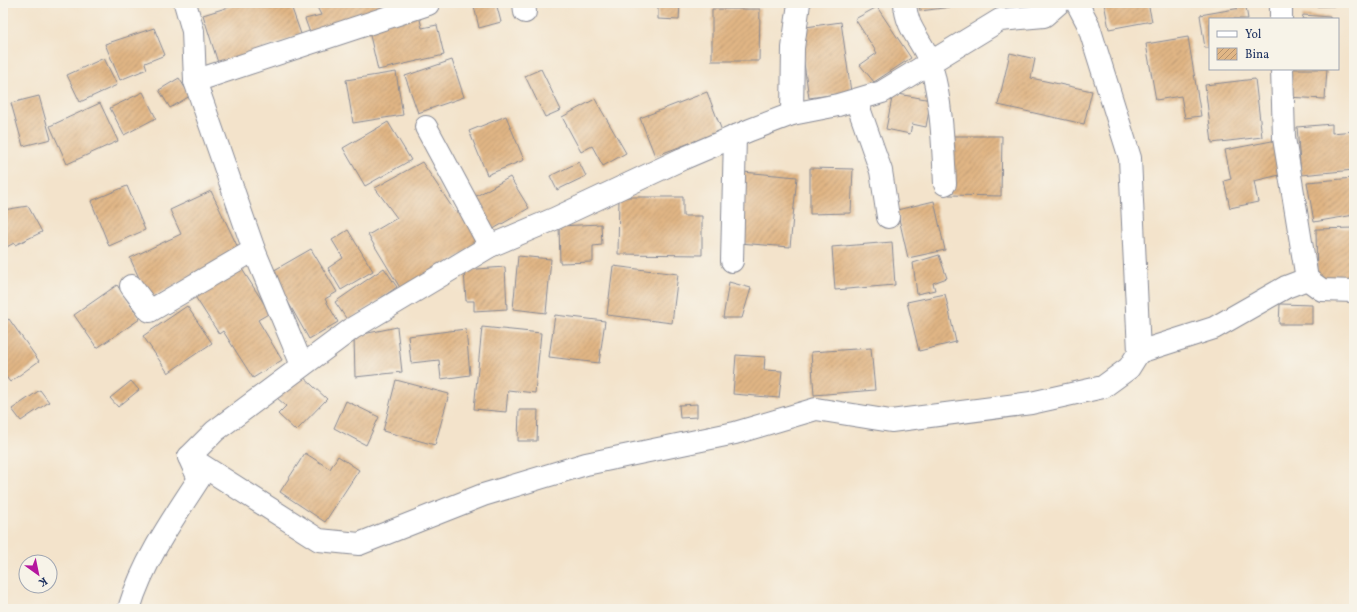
<svg xmlns="http://www.w3.org/2000/svg" width="1357" height="612" font-family="Vollkorn,serif">
<style>
.building{fill:url(#building-hatch)}
.lines{fill:none;stroke-linecap:round;stroke-linejoin:round}
.minor-casing{stroke:#878994;stroke-width:24}
.minor{stroke:#fff;stroke-width:22}
</style>
<defs>
<pattern id="building-hatch" width="6" height="6" patternUnits="userSpaceOnUse"><rect width="6" height="6" fill="#e1b685"/><path d="M-1 1l2-2M0 6l6-6M5 7l2-2" fill="none" stroke="#b69470"/></pattern>
</defs>
<rect width="100%" height="100%" fill="#f7f3e8"/>
<filter id="ink" filterUnits="userSpaceOnUse"><feTurbulence type="fractalNoise" baseFrequency=".025" numOctaves="2"/><feDisplacementMap in="SourceGraphic" scale="8" xChannelSelector="R" yChannelSelector="G"/><feConvolveMatrix kernelMatrix="1 2 1 2 8 2 1 2 1" color-interpolation-filters="sRGB"/></filter>
<filter id="wash" filterUnits="userSpaceOnUse"><feTurbulence type="fractalNoise" baseFrequency=".012" numOctaves="4" result="noise"/><feDisplacementMap in="SourceGraphic" scale="16" xChannelSelector="R" yChannelSelector="G"/><feGaussianBlur stdDeviation="0.9" result="paint"/><feColorMatrix in="noise" values="0 0 0 0 0 0 0 0 0 0 0 0 0 0 0 0 0 1.4 0 .05"/><feComposite in="paint" operator="in"/></filter>
<g filter="url(#wash)">
<rect width="100%" height="100%" fill="#f3e3cb"/>
<g id="blocks">
<g class="building">
<polygon points="242,3 290,3 301,34 219,66 203,15"/>
<polygon points="315,3 383,3 386,11 310,33 305,19 321,15"/>
<polygon points="484,3 496,3 501,22 479,28 474,6"/>
<polygon points="658,3 680,3 679,20 658,19"/>
<polygon points="919,3 958,3 959,6 920,11"/>
<polygon points="1104,3 1148,3 1152,21 1109,29"/>
<polygon points="1293,3 1335,3 1335,6 1293,7"/>
<polygon points="1346,3 1354,3 1354,29 1352,29 1352,6 1346,6"/>
<polygon points="877,7 911,58 874,82 860,65 877,53 855,19"/>
<polygon points="1246,7 1248,19 1210,19 1210,48 1205,48 1200,15"/>
<polygon points="712,9 760,9 759,61 712,61"/>
<polygon points="419,15 422,28 437,25 444,55 378,70 368,27"/>
<polygon points="1303,15 1330,17 1330,19 1302,19"/>
<polygon points="841,22 851,92 809,98 799,28"/>
<polygon points="154,28 165,55 145,63 147,69 120,80 105,44"/>
<polygon points="1188,37 1201,116 1185,118 1181,96 1156,100 1146,44"/>
<polygon points="1010,53 1035,59 1031,78 1092,91 1084,124 998,105"/>
<polygon points="104,58 117,85 80,102 67,75"/>
<polygon points="452,60 464,97 418,113 405,76"/>
<polygon points="541,69 561,110 545,117 525,76"/>
<polygon points="1288,69 1327,69 1325,99 1286,97"/>
<polygon points="396,72 403,115 353,123 346,80"/>
<polygon points="179,78 190,96 170,108 159,90"/>
<polygon points="1255,79 1262,137 1212,143 1205,85"/>
<polygon points="143,92 156,118 124,135 110,108"/>
<polygon points="707,92 722,131 655,156 640,118"/>
<polygon points="893,93 931,100 926,127 912,124 910,134 886,129"/>
<polygon points="39,96 51,139 23,146 11,103"/>
<polygon points="595,99 626,153 603,166 592,146 581,152 562,117"/>
<polygon points="100,103 118,141 67,164 50,126"/>
<polygon points="506,116 524,160 487,175 469,131"/>
<polygon points="388,122 411,160 365,186 343,148"/>
<polygon points="1332,124 1332,133 1354,131 1354,170 1301,175 1297,127"/>
<polygon points="949,136 1002,136 1001,196 949,195"/>
<polygon points="1277,140 1284,174 1254,181 1258,202 1230,208 1224,181 1231,179 1225,150"/>
<polygon points="422,162 456,213 462,209 482,242 402,291 368,235 397,218 375,188"/>
<polygon points="579,162 586,176 557,190 550,176"/>
<polygon points="810,168 853,169 851,213 810,214"/>
<polygon points="743,172 797,177 790,247 739,243"/>
<polygon points="510,177 529,208 490,231 471,199"/>
<polygon points="1354,178 1354,215 1314,222 1307,182"/>
<polygon points="127,186 145,230 109,246 91,201"/>
<polygon points="211,191 241,254 148,298 130,258 181,234 170,210"/>
<polygon points="619,197 683,197 683,216 702,216 702,255 618,254"/>
<polygon points="934,201 945,250 908,258 897,210"/>
<polygon points="28,206 42,232 15,245 14,243 3,249 3,210"/>
<polygon points="601,224 602,245 593,246 593,262 560,263 559,226"/>
<polygon points="1354,228 1354,280 1317,281 1316,229"/>
<polygon points="348,230 373,271 341,290 328,268 343,258 332,240"/>
<polygon points="892,242 895,285 835,290 832,247"/>
<polygon points="311,249 337,292 325,299 338,322 309,339 271,272"/>
<polygon points="939,255 947,278 933,283 935,290 917,294 913,263"/>
<polygon points="518,256 551,259 546,313 513,309"/>
<polygon points="240,266 270,313 258,320 282,360 253,378 223,331 219,334 194,295"/>
<polygon points="613,266 678,274 672,323 607,315"/>
<polygon points="505,267 507,309 474,311 474,301 466,301 464,270"/>
<polygon points="384,268 397,287 348,321 335,302"/>
<polygon points="729,282 751,288 742,318 723,318"/>
<polygon points="117,285 140,319 97,348 74,315"/>
<polygon points="945,294 956,342 919,351 907,302"/>
<polygon points="1280,304 1312,305 1312,324 1279,324"/>
<polygon points="187,306 212,343 168,373 143,336"/>
<polygon points="555,315 605,321 599,363 549,357"/>
<polygon points="9,319 39,361 10,382 3,373 3,323"/>
<polygon points="397,327 402,372 355,377 354,336"/>
<polygon points="482,327 541,333 535,393 508,390 506,412 474,409"/>
<polygon points="466,329 470,375 441,379 439,360 411,363 408,336"/>
<polygon points="871,348 875,390 814,395 811,352"/>
<polygon points="736,355 765,357 764,370 782,371 779,398 733,394"/>
<polygon points="299,373 327,399 296,431 278,414 286,406 276,397"/>
<polygon points="396,380 449,394 435,445 383,431"/>
<polygon points="131,381 139,390 118,407 110,398"/>
<polygon points="40,390 49,402 21,421 12,409"/>
<polygon points="346,401 379,417 366,445 334,428"/>
<polygon points="697,404 697,417 680,418 679,405"/>
<polygon points="519,410 538,410 537,441 518,441"/>
<polygon points="305,453 330,469 338,456 359,470 325,522 280,492"/>
</g>
</g>
</g>
<g filter="url(#ink)">
<use href="#blocks" fill-opacity="0" stroke="#878994" stroke-width="1"/>
<g class="lines">
<defs>
<g id="minor">
<polyline points="185,3 193,31 195,81 254,250 302,365"/>
<polyline points="524,3 525,12"/>
<path d="M905,3C906,30 924,42 931,65C942,103 943,145 945,184"/>
<polyline points="1281,19 1281,3"/>
<polyline points="195,81 428,4"/>
<polyline points="856,100 881,171 888,217"/>
<polyline points="792,114 793,48 799,3"/>
<polyline points="426,127 490,246"/>
<polyline points="732,261 735,136"/>
<polyline points="1307,279 1322,290 1354,291"/>
<polyline points="131,286 150,311 254,250"/>
<polyline points="1139,352 1214,328 1286,287 1307,279 1284,138 1282,69"/>
<polyline points="189,457 319,540 359,544 483,495 586,464 735,433 816,409 891,421 1031,403 1103,387 1129,368 1139,352 1130,158 1088,24 1077,3"/>
<path d="M129,609C143,562 172,520 199,479L189,457L215,431L353,328L490,246L554,219L682,159L750,130L792,114L838,105L882,92L1000,20L1044,16L1059,3"/>
</g>
</defs>
<use href="#minor" class="minor-casing"/>
<use href="#minor" class="minor"/>
</g>
</g>
<rect width="1357" height="612" fill="none" stroke="#f7f3e8" stroke-width="16"/>
<rect x="1209" y="18" width="130" height="52" fill="#f7f3e8" stroke="#9fa5b1"/>
<rect x="1217" y="31" width="20" height="6" fill="#ffffff" stroke="#9fa5b1"/>
<text x="1245" y="38" font-size="12" fill="#1b2f5e">Yol</text>
<rect x="1217" y="48" width="20" height="12" fill="url(#building-hatch)" stroke="#9fa5b1"/>
<text x="1245" y="58" font-size="12" fill="#1b2f5e">Bina</text>
<g transform="translate(38 574) rotate(147)"><circle r="19" fill="#f7f3e8" stroke="#9fa5b1"/>
<path d="M0-3L7 15L0 10L-7 15Z" fill="#b5179e"/>
<text y="-6" font-size="11" font-weight="bold" text-anchor="middle" fill="#1b2f5e">K</text>
</g>
</svg>
